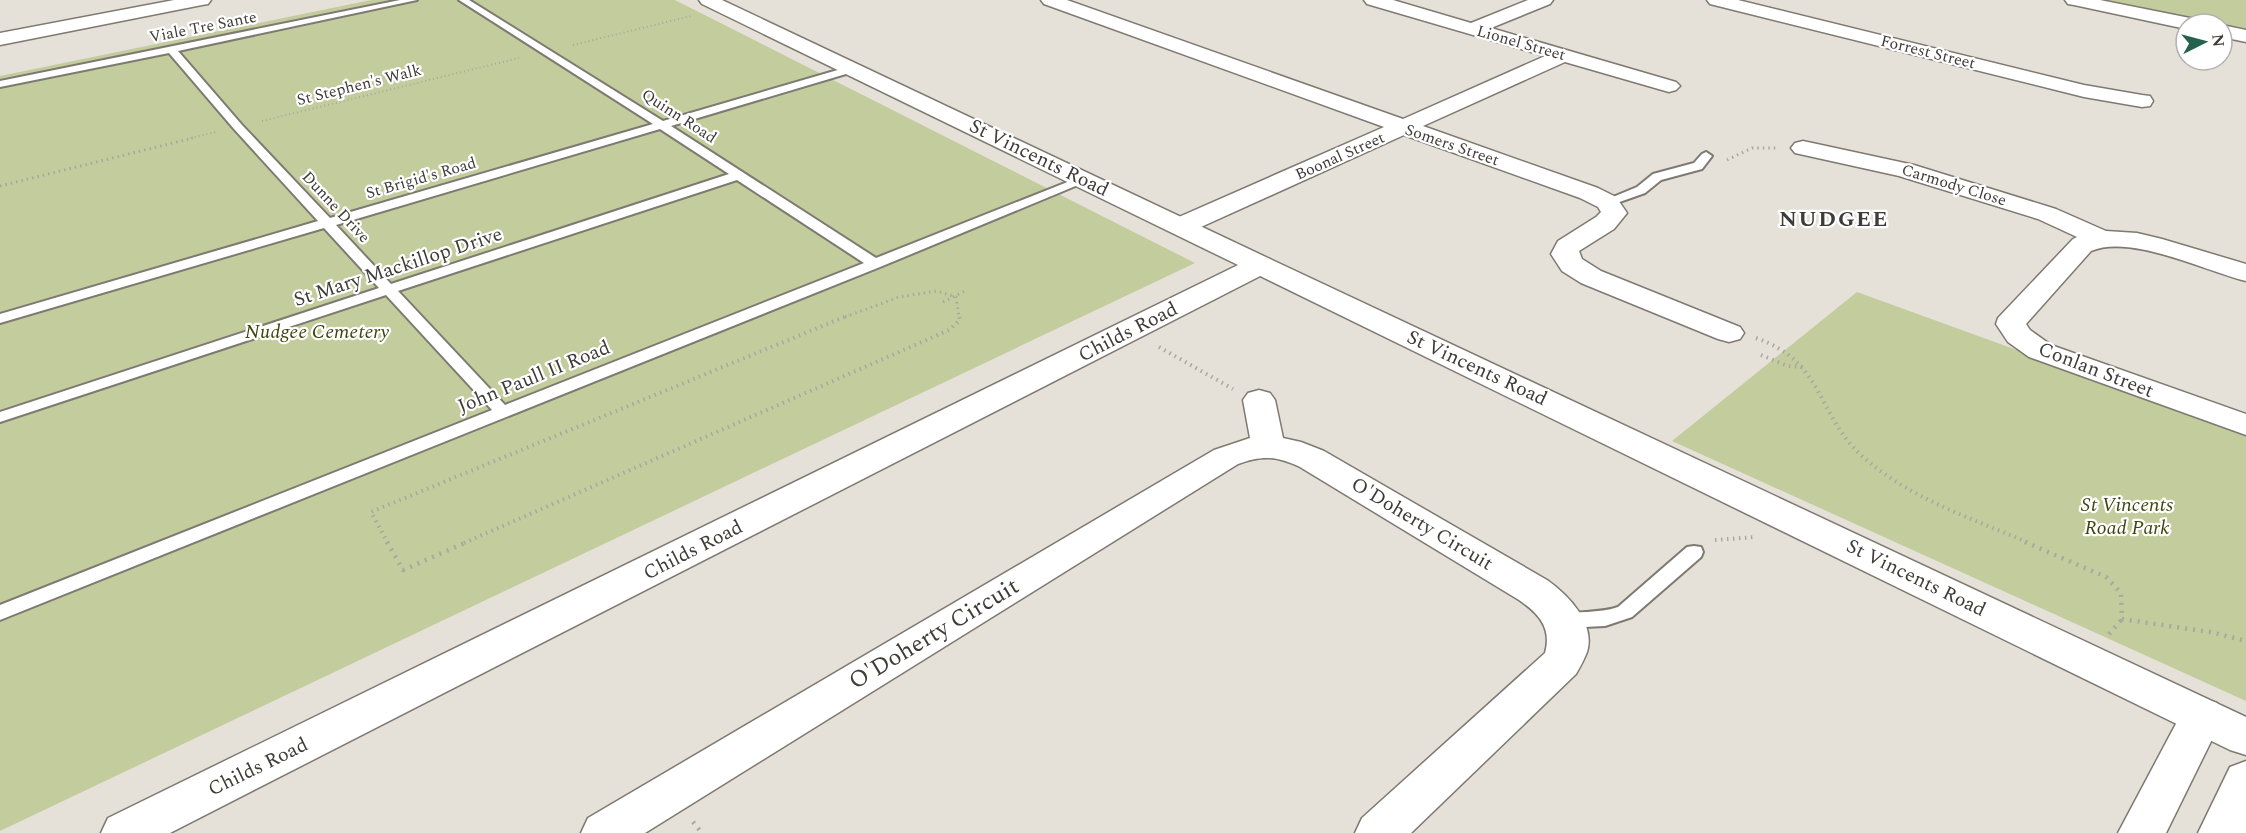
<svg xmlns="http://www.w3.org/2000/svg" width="2246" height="833" font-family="Spectral,serif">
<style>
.green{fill:#c3cc9c}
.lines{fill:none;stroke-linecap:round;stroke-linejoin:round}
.service-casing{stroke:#7e7971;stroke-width:4}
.minor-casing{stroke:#7e7971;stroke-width:3}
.tertiary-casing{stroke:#7e7971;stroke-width:3}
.secondary-casing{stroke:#7e7971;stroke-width:3}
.path-far3{stroke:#aba7a0;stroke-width:2;stroke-dasharray:1 3;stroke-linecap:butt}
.path-far2{stroke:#aba7a0;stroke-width:3;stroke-dasharray:1.5 4;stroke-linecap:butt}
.path-far1{stroke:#aba7a0;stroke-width:4;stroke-dasharray:1.5 4.5;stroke-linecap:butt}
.path{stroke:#aba7a0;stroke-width:4.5;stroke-dasharray:2 6;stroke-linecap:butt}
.service{fill:#fff;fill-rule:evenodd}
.minor{fill:#fff;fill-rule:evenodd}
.tertiary{fill:#fff;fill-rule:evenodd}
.secondary{fill:#fff;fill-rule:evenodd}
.labels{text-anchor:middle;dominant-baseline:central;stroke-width:4.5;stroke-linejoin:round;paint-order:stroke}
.far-street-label{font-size:16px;fill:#3e3b38;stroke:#fff}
.street-label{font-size:20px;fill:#3e3b38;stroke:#fff}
.park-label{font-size:20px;font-style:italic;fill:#3e450c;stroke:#fff}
.far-district-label{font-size:22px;font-weight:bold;letter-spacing:1.5px;fill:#3e3b38;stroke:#fff}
.near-street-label{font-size:24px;fill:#3e3b38;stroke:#fff}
</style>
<rect width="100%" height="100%" fill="#e6e1d8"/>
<g class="green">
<polygon points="371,0 675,0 1195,263 0,831 0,76"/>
<polygon points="2094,0 2246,0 2246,30"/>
<polygon points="1857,292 2246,433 2246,701 1672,441"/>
</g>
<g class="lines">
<defs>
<g id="service">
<path d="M400,0H417L178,51L242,125L330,218L653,124L459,0H469L663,121L848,67H856V71L671,126L876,258L1080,177L1084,176L1090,180L880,267L0,620V605L492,410L386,295L0,422V412L379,288L324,228L0,323V314L318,221L234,129L169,53L0,87V81ZM660,129L729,174L391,284L336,225ZM737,180L864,263L505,405L398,291Z"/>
<polygon points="1706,152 1712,156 1702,169 1661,180 1645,193 1611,205 1603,205 1601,202 1637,187 1653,174 1694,163 1702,154"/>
<path d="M1694,546L1701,547L1703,552L1701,557L1632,617L1605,626L1564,628L1557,626L1554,621L1557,616C1577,610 1598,614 1618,607L1687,547Z"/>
</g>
<g id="minor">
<polygon points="174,0 211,0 208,4 202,5 0,45 0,33"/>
<polygon points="1041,0 1067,0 1403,119 1545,56 1367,4 1364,0 1393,0 1471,23 1528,0 1553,0 1550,4 1491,28 1676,82 1680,86 1676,90 1669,92 1662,90 1565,62 1423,126 1598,188 1616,197 1627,213 1614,229 1579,251 1582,259 1601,271 1740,327 1744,333 1740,339 1729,342 1718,339 1581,283 1562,271 1551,254 1558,241 1596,217 1601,212 1598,207 1580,198 1404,135 1190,232 1181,234 1172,232 1168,226 1172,220 1384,127 1044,4"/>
<polygon points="1707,0 1738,0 2084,85 2142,95 2150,96 2153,101 2150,106 2142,107 2084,97 1710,4"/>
<polygon points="2065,0 2100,0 2190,18 2197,20 2199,24 2186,24 2186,29 2074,5 2068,4"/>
<polygon points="2222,25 2246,30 2246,42 2222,37"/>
<path d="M1803,141L1914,165L2056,209L2106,231L2137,233L2162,239L2246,264V281C2205,271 2131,234 2091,251L2026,324L2030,330L2051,345L2246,414V435L2029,357L2008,342L1996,324L1998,318L2073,239L2077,237L2038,219L1899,176L1795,153L1791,148L1795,143Z"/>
<path d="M1259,390L1270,393L1275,400L1283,438L1301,442L1324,451L1547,580C1568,595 1596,623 1587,652C1584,660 1580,667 1576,674L1411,833H1355L1362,818L1545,653C1552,628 1539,614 1519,600L1300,467C1277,456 1262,455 1238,464L645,833H581L588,818L1214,450L1250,438L1243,400L1248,393Z"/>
<polygon points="2202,698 2217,703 2224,715 2166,833 2118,833 2187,703"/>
<polygon points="2246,761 2246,833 2198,833 2230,767"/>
</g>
<polygon id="tertiary" points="1260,257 1270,259 2246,717 2246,755 2230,750 1250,271 1246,265 1250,259"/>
<polygon id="secondary" points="699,0 722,0 1270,259 1274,265 1270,271 170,833 101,833 108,818 1238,265 702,4"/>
</defs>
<use href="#service" class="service-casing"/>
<use href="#minor" class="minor-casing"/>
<use href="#tertiary" class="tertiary-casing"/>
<use href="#secondary" class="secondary-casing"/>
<g class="path-far3">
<polyline points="573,45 691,16"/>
<polyline points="262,121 519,58"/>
<polyline points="187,139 216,132"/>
</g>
<g class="path-far2">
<polyline points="1727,160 1752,148 1777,148"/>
<polyline points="0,186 193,138"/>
<polyline points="943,302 965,291"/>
<polyline points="845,317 899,297 937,291 956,297 959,317"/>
</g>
<g class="path-far1">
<path d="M1756,338C1825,362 1816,415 1863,457C1909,498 1973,519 2029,543"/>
<polyline points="1159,347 1233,389"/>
<polyline points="1761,355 1788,366 1803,367"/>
<polyline points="1715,540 1755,537"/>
<polyline points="388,543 371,512 849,315"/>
<polyline points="464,543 949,330 960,320 959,315"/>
</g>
<g class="path">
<polyline points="387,542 403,570 467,542"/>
<polyline points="2025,542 2106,577 2121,593 2122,619 2210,632 2246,641"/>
<polyline points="2109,634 2122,619"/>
<polyline points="693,822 702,833"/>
</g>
<use href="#service" class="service"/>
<use href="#minor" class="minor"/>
<use href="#tertiary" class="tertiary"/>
<use href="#secondary" class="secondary"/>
</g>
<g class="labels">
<g class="far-street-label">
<text transform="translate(203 27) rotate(-11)">Viale Tre Sante</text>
<text transform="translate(1521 43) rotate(16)">Lionel Street</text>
<text transform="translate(1928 52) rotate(14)">Forrest Street</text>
<text transform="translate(359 85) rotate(-14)">St Stephen's Walk</text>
<text transform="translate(679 116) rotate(33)">Quinn Road</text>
<text transform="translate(1452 145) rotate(19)">Somers Street</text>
<text transform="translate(1340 156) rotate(-24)">Boonal Street</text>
<text transform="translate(421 178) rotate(-16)">St Brigid's Road</text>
<text transform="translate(1954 185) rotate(17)">Carmody Close</text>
<text transform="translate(336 207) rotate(47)">Dunne Drive</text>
</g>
<g class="street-label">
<text transform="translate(1039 158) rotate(26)">St Vincents Road</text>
<text transform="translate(398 267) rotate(-18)">St Mary Mackillop Drive</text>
<text transform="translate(1128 332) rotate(-27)">Childs Road</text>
<text transform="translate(1477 368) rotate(25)">St Vincents Road</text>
<text transform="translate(2096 370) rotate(21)">Conlan Street</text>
<text transform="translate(534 377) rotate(-22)">John Paull II Road</text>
<text transform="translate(1422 524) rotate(31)">O'Doherty Circuit</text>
<text transform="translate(693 550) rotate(-27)">Childs Road</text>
<text transform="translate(1916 578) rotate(26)">St Vincents Road</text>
<text transform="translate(258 767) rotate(-26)">Childs Road</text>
</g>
<g class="park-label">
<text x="317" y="332">Nudgee Cemetery</text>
<text x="2127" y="505">St Vincents<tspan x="2127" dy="23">Road Park</tspan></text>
</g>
<g class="far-district-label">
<text x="1834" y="219">NUDGEE</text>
</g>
<g class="near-street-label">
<text transform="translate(934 634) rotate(-31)">O'Doherty Circuit</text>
</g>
</g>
<g transform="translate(2204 42) rotate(84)"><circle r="28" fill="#ffffff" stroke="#b2b1af" stroke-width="1.5"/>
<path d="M0-4.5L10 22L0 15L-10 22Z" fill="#26634f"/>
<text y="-9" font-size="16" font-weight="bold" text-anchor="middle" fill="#3e3b38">N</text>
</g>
</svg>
